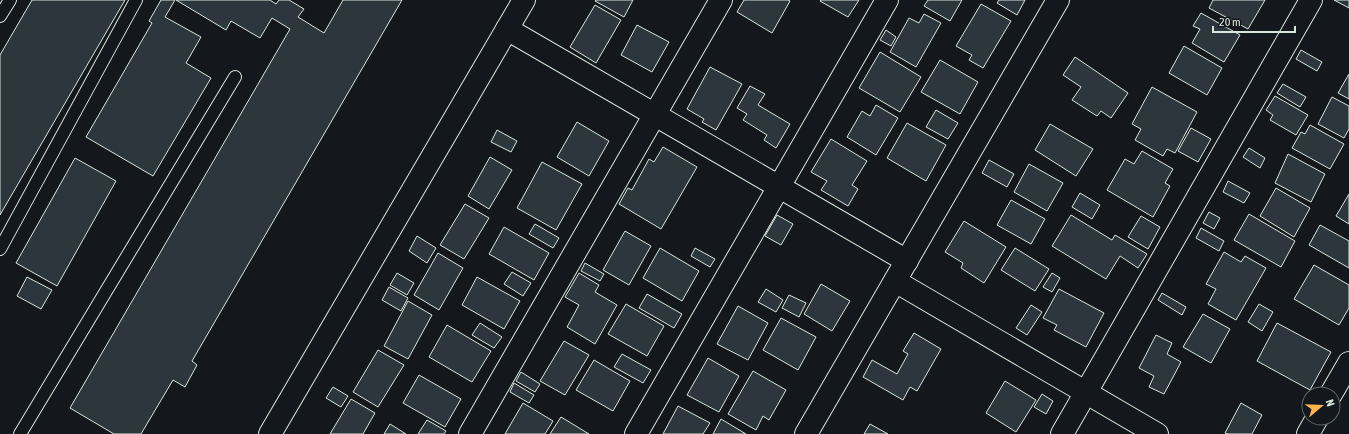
<svg xmlns="http://www.w3.org/2000/svg" width="1349" height="434" font-family="'Asap Condensed',sans-serif">
<style>
.building{fill:#2c363c;stroke:#d8e6dc}
.lines{fill:none;stroke-linecap:round;stroke-linejoin:round}
.service-casing{stroke:#d8e6dc;stroke-width:14}
.minor-casing{stroke:#d8e6dc;stroke-width:24}
.service{stroke:#14181c;stroke-width:12}
.minor{stroke:#14181c;stroke-width:22}
</style>
<rect width="100%" height="100%" fill="#14181c"/>
<g class="building">
<polygon points="32,0 125,0 0,215 0,55"/>
<polygon points="161,0 175,0 165,17 201,37 186,63 211,78 153,176 86,137 152,23 149,21"/>
<polygon points="176,0 270,0 276,4 279,0 289,0 304,9 298,17 324,33 343,0 402,0 192,361 197,365 185,387 173,380 141,434 114,434 70,408 290,29 272,18 260,38 231,21 226,30"/>
<polygon points="596,0 633,0 624,17 595,1"/>
<polygon points="744,0 788,0 790,1 772,33 737,12"/>
<polygon points="821,0 859,0 848,17 820,1"/>
<polygon points="928,0 962,0 950,21 924,6"/>
<polygon points="999,0 1025,0 1017,15 997,3"/>
<polygon points="1213,0 1265,0 1248,29 1209,8"/>
<polygon points="1334,0 1349,0 1349,8"/>
<polygon points="981,4 1011,21 983,68 969,60 972,55 956,46"/>
<polygon points="595,5 621,20 596,63 570,47"/>
<polygon points="1201,13 1240,35 1224,62 1192,43 1200,29 1193,26"/>
<polygon points="924,14 941,23 916,67 890,52 909,18 919,23"/>
<polygon points="637,25 669,42 652,72 621,55"/>
<polygon points="886,30 896,37 891,46 880,40"/>
<polygon points="1184,46 1222,68 1207,95 1169,73"/>
<polygon points="1301,50 1322,62 1317,71 1296,59"/>
<polygon points="880,52 921,77 900,112 859,88"/>
<polygon points="1075,57 1128,93 1111,118 1101,111 1097,116 1072,100 1081,87 1063,75"/>
<polygon points="940,60 978,82 960,114 921,92"/>
<polygon points="710,67 742,84 716,130 702,122 704,119 687,109"/>
<polygon points="1349,74 1349,99 1338,93"/>
<polygon points="1283,84 1306,97 1300,107 1277,93"/>
<polygon points="750,86 765,94 758,105 790,124 776,148 764,140 767,135 743,120 747,114 737,108"/>
<polygon points="1152,87 1197,112 1175,153 1167,149 1163,156 1135,140 1141,129 1132,124"/>
<polygon points="1275,96 1308,115 1296,135 1270,120 1273,115 1266,110"/>
<polygon points="1332,97 1349,106 1349,129 1344,138 1318,124"/>
<polygon points="876,105 898,118 876,155 847,137 862,111 870,116"/>
<polygon points="936,110 958,123 948,139 926,127"/>
<polygon points="577,122 609,141 589,176 557,157"/>
<polygon points="907,123 946,145 926,181 887,158"/>
<polygon points="1050,124 1093,149 1076,176 1035,150"/>
<polygon points="1310,125 1344,144 1330,169 1292,148 1301,132 1305,134"/>
<polygon points="1191,128 1211,139 1198,162 1178,151"/>
<polygon points="497,130 517,141 511,152 491,142"/>
<polygon points="831,139 867,161 852,185 858,189 848,206 821,190 827,181 811,172"/>
<polygon points="663,147 697,167 661,229 619,204 628,188 632,190 649,159 654,162"/>
<polygon points="1249,148 1265,158 1260,168 1243,157"/>
<polygon points="1142,151 1173,169 1165,183 1170,186 1153,217 1107,190 1125,159 1134,164"/>
<polygon points="1288,154 1325,174 1311,202 1275,183"/>
<polygon points="490,157 512,170 489,209 468,196"/>
<polygon points="75,158 116,181 57,286 16,263"/>
<polygon points="989,160 1014,174 1007,187 982,173"/>
<polygon points="542,162 582,184 556,230 517,208"/>
<polygon points="1029,164 1063,183 1047,211 1014,192"/>
<polygon points="1228,181 1250,193 1244,203 1223,192"/>
<polygon points="1276,188 1310,208 1294,237 1260,216"/>
<polygon points="1080,193 1100,205 1092,219 1072,207"/>
<polygon points="1349,194 1349,224 1336,216"/>
<polygon points="1011,200 1045,219 1031,244 997,225"/>
<polygon points="465,204 489,218 464,259 440,245"/>
<polygon points="1209,212 1220,218 1214,229 1203,223"/>
<polygon points="1249,214 1295,241 1281,267 1234,240"/>
<polygon points="777,215 793,224 781,245 765,236"/>
<polygon points="1071,215 1112,240 1115,235 1147,254 1138,268 1120,256 1106,279 1052,246"/>
<polygon points="1141,216 1160,227 1148,249 1128,237"/>
<polygon points="964,221 1006,247 984,283 961,268 963,263 945,252"/>
<polygon points="535,224 559,238 553,248 529,234"/>
<polygon points="1320,225 1349,241 1349,268 1309,245"/>
<polygon points="504,227 549,253 534,280 489,254"/>
<polygon points="1201,228 1224,241 1219,251 1196,238"/>
<polygon points="625,231 651,246 629,285 603,270"/>
<polygon points="417,236 436,248 427,263 409,251"/>
<polygon points="660,248 699,271 682,301 643,278"/>
<polygon points="695,248 715,259 710,267 691,256"/>
<polygon points="1015,248 1049,269 1035,291 1001,270"/>
<polygon points="1224,252 1241,262 1245,256 1266,268 1236,320 1208,304 1216,289 1206,284"/>
<polygon points="438,253 463,268 439,310 414,295"/>
<polygon points="585,263 604,274 600,281 581,271"/>
<polygon points="1314,265 1349,285 1349,308 1339,325 1294,299"/>
<polygon points="512,272 531,283 523,296 504,284"/>
<polygon points="397,273 414,283 407,295 390,285"/>
<polygon points="579,273 599,285 595,292 617,305 595,344 567,327 579,305 565,297"/>
<polygon points="1052,273 1060,278 1052,292 1043,287"/>
<polygon points="27,277 52,290 41,309 17,296"/>
<polygon points="477,277 520,301 504,329 462,305"/>
<polygon points="821,284 850,301 832,331 804,314"/>
<polygon points="389,287 408,298 401,311 382,300"/>
<polygon points="766,289 783,300 776,312 758,302"/>
<polygon points="1059,289 1104,313 1086,347 1054,330 1057,325 1043,318"/>
<polygon points="1162,293 1186,307 1182,315 1158,300"/>
<polygon points="647,294 682,314 674,328 639,308"/>
<polygon points="789,295 806,303 799,317 782,308"/>
<polygon points="408,301 432,315 408,359 384,346"/>
<polygon points="626,304 664,326 647,356 608,334"/>
<polygon points="1259,304 1273,312 1262,331 1248,322"/>
<polygon points="1031,305 1042,312 1027,335 1016,328"/>
<polygon points="738,306 768,323 748,360 717,344"/>
<polygon points="1203,314 1230,329 1211,363 1183,347"/>
<polygon points="781,318 816,337 798,370 763,350"/>
<polygon points="480,323 502,337 494,348 472,335"/>
<polygon points="1277,323 1331,352 1310,390 1257,361"/>
<polygon points="447,325 491,351 472,382 429,357"/>
<polygon points="914,333 941,349 917,391 910,387 903,400 863,377 872,360 897,374 908,354 903,351"/>
<polygon points="1156,335 1172,343 1167,354 1181,362 1164,394 1149,387 1154,376 1139,368"/>
<polygon points="564,341 589,355 565,395 540,381"/>
<polygon points="378,350 404,365 378,407 353,392"/>
<polygon points="622,354 651,370 643,383 614,367"/>
<polygon points="708,358 739,376 719,412 687,395"/>
<polygon points="594,360 630,381 613,411 576,390"/>
<polygon points="753,371 786,390 769,420 763,416 756,430 728,414"/>
<polygon points="521,372 540,384 535,392 516,381"/>
<polygon points="419,375 461,399 445,427 403,403"/>
<polygon points="1005,381 1036,400 1016,432 986,413"/>
<polygon points="514,383 534,395 529,403 510,392"/>
<polygon points="333,387 348,396 341,407 326,398"/>
<polygon points="1042,394 1053,401 1046,414 1034,407"/>
<polygon points="351,399 375,413 363,434 330,434"/>
<polygon points="523,403 553,421 545,434 505,434"/>
<polygon points="1241,403 1262,415 1252,434 1228,434 1225,433"/>
<polygon points="678,406 710,423 703,434 663,434"/>
<polygon points="561,417 589,434 550,434"/>
<polygon points="721,419 746,434 713,434"/>
<polygon points="427,420 446,431 444,434 418,434"/>
<polygon points="390,424 406,434 384,434"/>
<polygon points="870,424 888,434 864,434"/>
</g>
<g class="lines">
<defs>
<g id="service">
<polyline points="0,16 10,0"/>
<polyline points="0,249 136,0"/>
<polyline points="20,434 235,77"/>
</g>
<g id="minor">
<polyline points="507,29 907,261"/>
<polyline points="895,281 1157,434"/>
<polyline points="1331,394 1349,363"/>
<polyline points="270,434 524,0"/>
<polyline points="470,434 721,0"/>
<polyline points="636,434 887,0"/>
<polyline points="806,434 1058,0"/>
<polyline points="1062,434 1311,0"/>
<polyline points="1308,434 1317,418"/>
</g>
</defs>
<use href="#service" class="service-casing"/>
<use href="#minor" class="minor-casing"/>
<use href="#service" class="service"/>
<use href="#minor" class="minor"/>
</g>
<g transform="translate(1321 406) rotate(71)"><circle r="19" fill="#14181c" stroke="#626a69"/>
<path d="M0-3L7 15L0 10L-7 15Z" fill="#ffb74d"/>
<text y="-6" font-size="11" font-weight="bold" text-anchor="middle" fill="#d8e6dc">N</text>
</g>
<path d="M1213 26v6h82v-6" fill="none" stroke="#d8e6dc" stroke-width="2"/>
<text x="1219" y="26" font-size="12" fill="#d8e6dc" stroke="#14181c" stroke-width="3" paint-order="stroke">20 m</text>
</svg>
